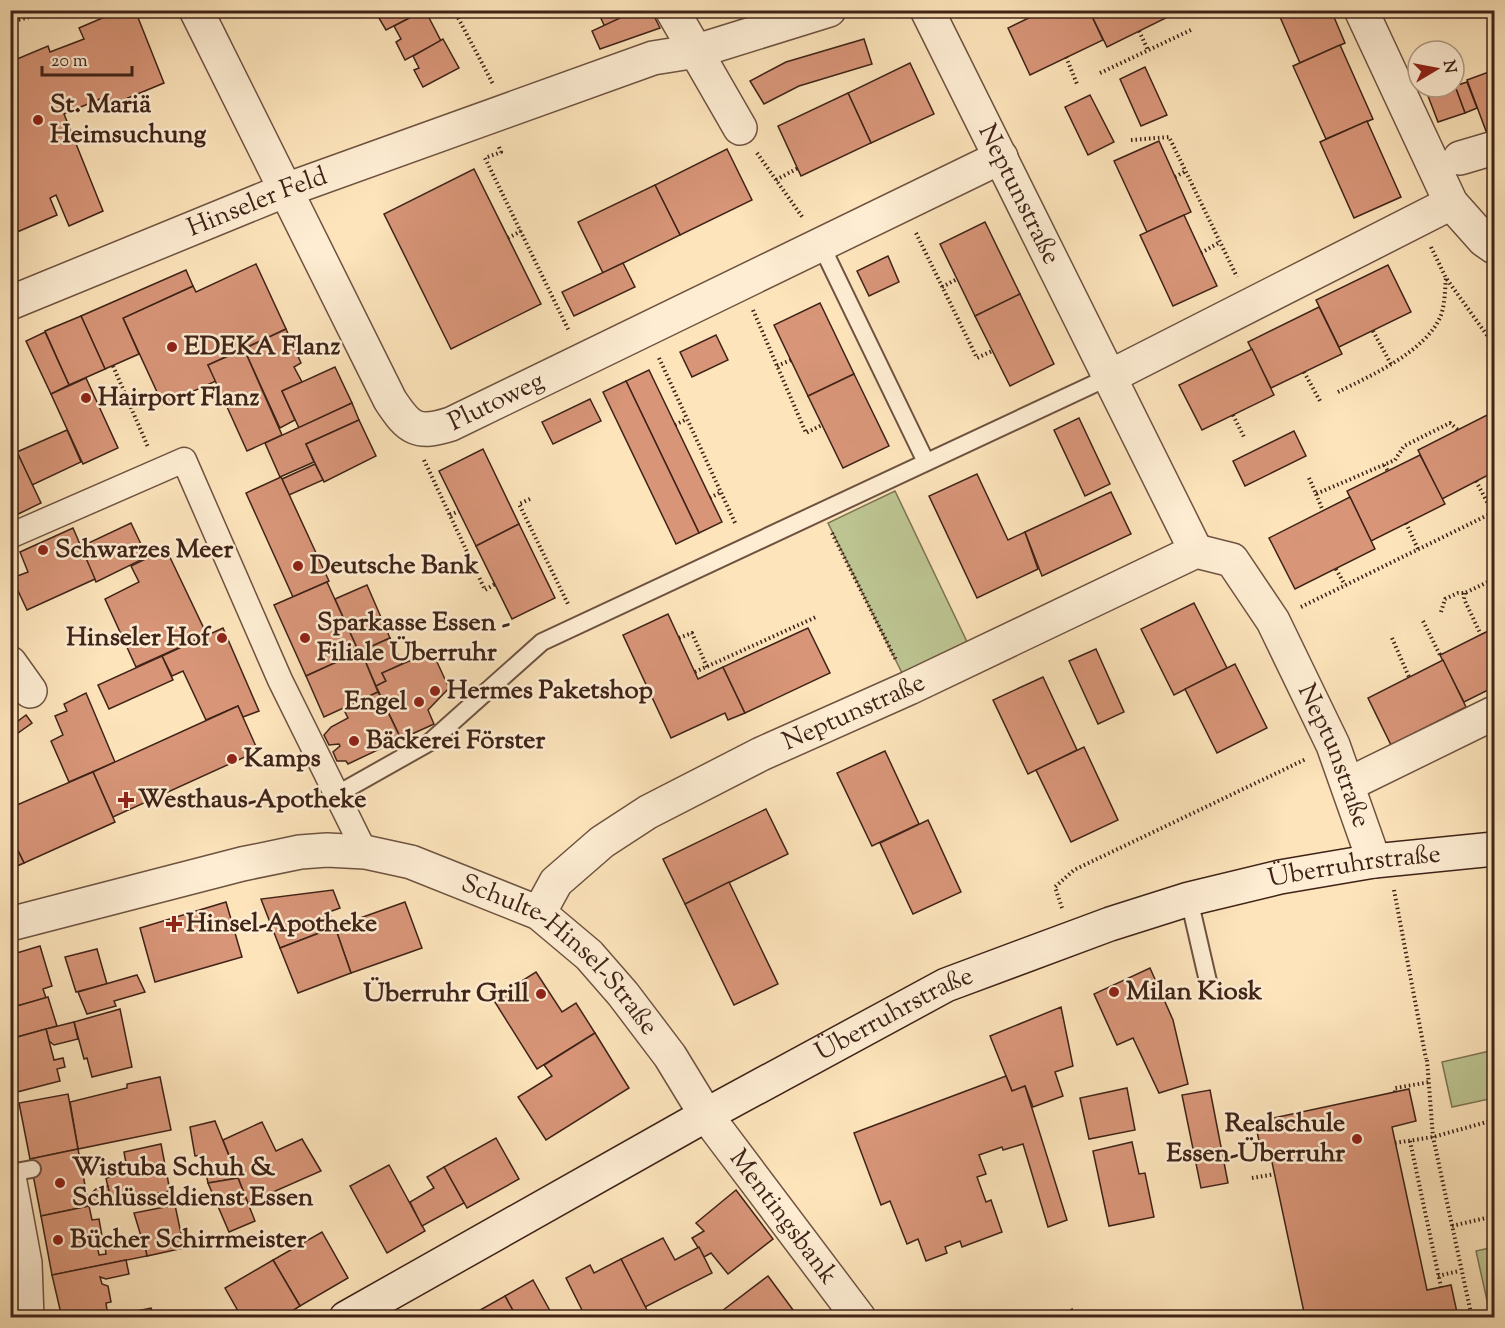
<svg xmlns="http://www.w3.org/2000/svg" width="1505" height="1328" font-family="'Sorts Mill Goudy',serif">
<style>
.green{fill:#bdc592;stroke:#7e7455;stroke-width:1.5}
.building{fill:#d89578;stroke:#3f2318;stroke-width:1.5}
.lines{fill:none;stroke-linecap:round;stroke-linejoin:round}
.service-casing{stroke:#6e5341;stroke-width:20}
.pedestrian-casing{stroke:#6e5341;stroke-width:27}
.minor-casing{stroke:#6e5341;stroke-width:36}
.tertiary-casing{stroke:#6e5341;stroke-width:36}
.secondary-casing{stroke:#3f2318;stroke-width:36}
.path{stroke:#3f2318;stroke-width:4;stroke-dasharray:1.5 3;stroke-linecap:butt}
.service{stroke:#feedd3;stroke-width:16}
.pedestrian{stroke:#feedd3;stroke-width:24}
.minor{stroke:#feedd3;stroke-width:33}
.tertiary{stroke:#feedd3;stroke-width:33}
.secondary{stroke:#feedd3;stroke-width:33}
.poi-dot{fill:#8f2418;stroke:#feedd3;stroke-width:2}
.labels{text-anchor:middle;dominant-baseline:central;stroke-width:5;stroke-linejoin:round;paint-order:stroke}
.poi-label{font-size:26px;font-weight:bold;fill:#3f2318;stroke:#feedd3;text-anchor:start}
.street-label{font-size:26px;fill:#3f2318;stroke:#feedd3}
</style>
<rect width="100%" height="100%" fill="#fde4bb"/>
<filter id="stains"><feTurbulence type="fractalNoise" baseFrequency=".00333" numOctaves="4"/><feColorMatrix values="0 0 0 0 .2 0 0 0 0 .09 0 0 0 0 .02 0 0 0 .5 -.17"/></filter>
<radialGradient id="worn" r=".72"><stop offset=".6" stop-color="#630" stop-opacity="0"/><stop offset="1" stop-color="#630" stop-opacity=".3"/></radialGradient>
<g class="green">
<polygon points="895,491 969,646 904,677 828,523"/>
<polygon points="1494,1050 1494,1098 1452,1107 1442,1062"/>
<polygon points="1494,1247 1494,1303 1488,1305 1476,1251"/>
</g>
<g class="building">
<polygon points="121,10 135,10 164,83 111,105 107,96 64,114 103,211 69,226 56,195 50,198 57,215 10,235 10,88 13,87 10,62 48,46 50,52 84,39 79,28"/>
<polygon points="381,10 423,10 423,11 386,30 376,13"/>
<polygon points="425,10 441,41 405,60 396,42 401,39 394,26"/>
<polygon points="597,10 637,10 605,27"/>
<polygon points="637,10 651,10 660,28 600,49 592,31"/>
<polygon points="1045,10 1089,10 1103,40 1030,75 1008,28"/>
<polygon points="1089,10 1177,10 1178,12 1107,47"/>
<polygon points="1277,10 1331,10 1345,43 1300,63"/>
<polygon points="443,39 459,68 423,87 414,70 419,68 413,56"/>
<polygon points="864,39 872,64 799,86 764,104 750,81 786,62"/>
<polygon points="1340,45 1373,119 1326,139 1293,66"/>
<polygon points="910,63 934,114 871,143 848,93"/>
<polygon points="1145,67 1167,115 1141,126 1120,79"/>
<polygon points="1494,70 1494,128 1486,131 1467,80"/>
<polygon points="1467,82 1477,108 1465,113 1455,86"/>
<polygon points="1455,86 1465,113 1438,122 1428,96"/>
<polygon points="848,93 871,143 801,176 778,126"/>
<polygon points="1090,95 1114,142 1088,155 1065,107"/>
<polygon points="1367,121 1401,197 1354,218 1320,142"/>
<polygon points="1159,141 1191,212 1147,232 1114,161"/>
<polygon points="727,149 752,200 680,235 655,185"/>
<polygon points="474,169 541,304 451,349 384,214"/>
<polygon points="655,185 680,235 603,273 578,222"/>
<polygon points="1184,215 1217,286 1173,306 1140,235"/>
<polygon points="985,222 1020,294 975,316 940,244"/>
<polygon points="888,256 899,282 869,296 857,271"/>
<polygon points="623,263 635,287 574,316 562,292"/>
<polygon points="256,264 286,329 208,365 216,381 163,405 123,318 193,286 196,292"/>
<polygon points="1388,265 1411,312 1339,347 1316,300"/>
<polygon points="186,270 193,286 123,318 139,354 105,369 81,316"/>
<polygon points="1020,294 1054,364 1010,386 975,316"/>
<polygon points="820,303 854,374 808,396 774,325"/>
<polygon points="1319,307 1342,354 1271,388 1248,342"/>
<polygon points="81,316 105,369 69,385 45,331"/>
<polygon points="286,329 301,363 294,367 302,382 282,391 295,420 280,428 244,349"/>
<polygon points="45,332 69,385 51,394 26,341"/>
<polygon points="716,335 728,360 692,377 680,352"/>
<polygon points="244,349 282,435 247,451 208,365"/>
<polygon points="1252,349 1274,395 1202,430 1179,385"/>
<polygon points="335,367 352,403 299,428 282,391"/>
<polygon points="649,370 722,522 699,533 626,381"/>
<polygon points="854,374 889,446 843,468 808,396"/>
<polygon points="86,378 118,448 83,464 51,394"/>
<polygon points="626,381 699,533 676,544 603,392"/>
<polygon points="590,399 601,421 553,444 542,422"/>
<polygon points="352,403 359,420 306,444 314,462 280,477 265,443"/>
<polygon points="1491,413 1494,421 1494,472 1442,499 1418,450"/>
<polygon points="1079,418 1110,484 1085,496 1054,430"/>
<polygon points="359,420 376,456 324,482 306,444"/>
<polygon points="67,430 81,462 32,485 17,452"/>
<polygon points="1294,431 1306,456 1245,486 1233,461"/>
<polygon points="483,449 519,524 476,546 439,471"/>
<polygon points="16,450 41,503 10,518 10,452"/>
<polygon points="1420,455 1445,504 1371,541 1347,491"/>
<polygon points="315,464 323,480 289,495 282,479"/>
<polygon points="977,474 1008,540 1025,532 1038,569 977,598 929,496"/>
<polygon points="281,477 329,581 293,597 246,493"/>
<polygon points="1111,492 1131,534 1042,576 1025,532"/>
<polygon points="1350,497 1375,549 1295,589 1269,538"/>
<polygon points="131,523 147,557 96,582 80,547"/>
<polygon points="519,524 555,598 512,619 476,546"/>
<polygon points="73,528 95,579 27,610 12,578 28,572 20,552"/>
<polygon points="166,549 207,635 136,667 105,599 139,582 131,566"/>
<polygon points="327,582 359,652 306,676 274,605"/>
<polygon points="367,585 390,638 359,652 335,599"/>
<polygon points="1194,603 1227,668 1174,695 1141,629"/>
<polygon points="668,614 698,679 723,667 745,713 728,720 725,713 671,738 623,635"/>
<polygon points="223,628 259,711 243,717 238,706 206,720 183,671 172,676 162,656"/>
<polygon points="808,628 830,673 745,713 723,667"/>
<polygon points="1494,628 1494,687 1464,702 1440,655"/>
<polygon points="390,638 402,664 382,673 386,681 376,686 361,651"/>
<polygon points="1096,649 1124,712 1098,724 1069,661"/>
<polygon points="361,651 378,692 324,717 306,676"/>
<polygon points="432,651 449,688 428,710 434,724 401,739 376,686 386,681 382,673"/>
<polygon points="162,656 173,680 109,709 98,685"/>
<polygon points="1443,660 1466,707 1391,745 1368,698"/>
<polygon points="1235,664 1267,728 1217,753 1185,689"/>
<polygon points="1043,677 1077,750 1028,774 993,700"/>
<polygon points="378,692 401,739 348,764 346,761 337,761 333,752 340,746 339,744 329,745 324,735 331,727 348,718 343,708"/>
<polygon points="86,693 115,762 69,782 51,741 63,735 55,716 67,711 64,704"/>
<polygon points="238,706 258,751 113,817 93,772"/>
<polygon points="26,715 32,723 11,738 10,727"/>
<polygon points="1084,747 1118,820 1071,842 1036,770"/>
<polygon points="885,751 919,824 872,846 837,773"/>
<polygon points="93,772 115,822 24,863 10,834 10,808"/>
<polygon points="766,809 788,854 685,904 663,859"/>
<polygon points="928,820 961,892 913,914 880,843"/>
<polygon points="10,834 24,863 10,869"/>
<polygon points="729,882 778,984 734,1005 685,904"/>
<polygon points="333,890 340,908 329,912 335,927 280,948 261,899"/>
<polygon points="226,902 242,957 155,982 140,928"/>
<polygon points="405,902 422,948 351,973 335,927"/>
<polygon points="335,927 351,973 298,993 280,948"/>
<polygon points="40,946 52,986 43,989 46,998 10,1008 10,955"/>
<polygon points="97,949 107,984 76,992 65,957"/>
<polygon points="1150,968 1173,1020 1188,1084 1159,1093 1133,1038 1117,1045 1094,994"/>
<polygon points="536,972 562,1012 576,1003 595,1033 537,1069 493,999"/>
<polygon points="137,975 145,992 114,1001 116,1006 87,1014 78,992"/>
<polygon points="48,997 57,1026 10,1039 10,1008"/>
<polygon points="1061,1007 1073,1066 1055,1072 1063,1096 1033,1107 1025,1086 1012,1091 990,1036"/>
<polygon points="120,1009 132,1067 92,1077 87,1058 84,1059 74,1022"/>
<polygon points="74,1022 78,1039 54,1045 49,1041 46,1029"/>
<polygon points="46,1029 54,1060 63,1058 65,1067 57,1069 60,1081 17,1092 10,1070 10,1039"/>
<polygon points="595,1033 629,1088 546,1140 518,1097 552,1076 544,1065"/>
<polygon points="1006,1076 1012,1091 1025,1086 1067,1220 1048,1227 1023,1144 1003,1150 1002,1147 979,1155 986,1174 977,1177 986,1202 991,1200 1002,1232 962,1247 960,1241 945,1247 947,1253 926,1261 918,1239 907,1244 890,1201 881,1205 854,1133"/>
<polygon points="160,1077 171,1130 78,1149 70,1102 127,1088 127,1084"/>
<polygon points="1127,1088 1135,1130 1089,1139 1080,1098"/>
<polygon points="1409,1089 1416,1121 1392,1127 1427,1290 1451,1285 1458,1317 1301,1318 1305,1317 1270,1153 1262,1155 1255,1122"/>
<polygon points="1210,1090 1228,1183 1201,1188 1182,1095"/>
<polygon points="68,1094 78,1149 30,1159 19,1103"/>
<polygon points="215,1121 238,1178 208,1183 202,1155 195,1156 190,1127"/>
<polygon points="262,1122 276,1151 302,1139 321,1171 248,1203 223,1140"/>
<polygon points="496,1138 519,1179 467,1208 444,1167"/>
<polygon points="1132,1142 1139,1174 1145,1173 1154,1217 1109,1226 1093,1151"/>
<polygon points="161,1144 170,1191 111,1202 106,1178 128,1174 124,1152"/>
<polygon points="78,1149 89,1206 41,1216 30,1159"/>
<polygon points="389,1165 425,1231 387,1253 350,1186"/>
<polygon points="444,1167 464,1203 422,1226 410,1202 434,1188 427,1177"/>
<polygon points="238,1178 255,1221 229,1232 208,1183"/>
<polygon points="108,1186 111,1202 89,1206 88,1197 96,1189"/>
<polygon points="736,1190 773,1239 728,1274 711,1253 704,1257 692,1238 704,1231 696,1223"/>
<polygon points="175,1205 184,1248 147,1256 134,1213"/>
<polygon points="89,1206 92,1220 99,1219 102,1236 96,1240 99,1255 106,1254 105,1246 143,1237 147,1256 52,1275 41,1216"/>
<polygon points="322,1232 348,1278 300,1306 273,1260"/>
<polygon points="663,1238 675,1260 699,1247 712,1273 645,1307 621,1259"/>
<polygon points="621,1259 649,1314 643,1318 586,1318 566,1278 590,1265 594,1273"/>
<polygon points="126,1260 129,1274 106,1279 100,1277 102,1284 108,1286 111,1302 106,1303 108,1317 62,1318 52,1275"/>
<polygon points="273,1260 300,1306 281,1318 242,1318 225,1288"/>
<polygon points="768,1276 799,1318 715,1318 714,1317"/>
<polygon points="533,1280 554,1318 517,1318 505,1296"/>
<polygon points="505,1296 517,1318 466,1318"/>
<polygon points="151,1308 155,1318 108,1317"/>
<polygon points="1072,1309 1075,1318 1061,1318"/>
</g>
<g class="lines">
<defs>
<g id="service">
<polyline points="821,245 926,462"/>
<polyline points="336,795 430,742 542,642 1111,376"/>
<polyline points="1189,899 1210,990"/>
<polyline points="10,1173 32,1169"/>
</g>
<polyline id="pedestrian" points="10,536 184,460 280,680 365,852"/>
<g id="minor">
<path id="s1" d="M196,10L390,400C409,429 417,435 451,424L1001,157"/>
<polyline points="672,10 740,128"/>
<path id="s2" d="M927,10L1196,551"/>
<polyline points="1361,10 1451,203 1484,240 1494,247"/>
<polyline points="1460,158 1494,148"/>
<path id="s3" d="M10,303L286,190L653,58L697,51L829,10"/>
<polyline points="1111,376 1451,203"/>
<polyline points="10,663 30,691"/>
<polyline points="1349,784 1494,713"/>
<path id="s4" d="M539,913L556,882L602,842L648,812L761,754L909,688L1196,551L1232,560L1273,621L1333,745L1374,861"/>
<path id="s5" d="M706,1115L859,1318"/>
</g>
<g id="tertiary">
<path id="s6" d="M10,924L242,864L300,852L327,850L365,852L411,862L539,913L589,955L623,994L670,1056L706,1115"/>
<polyline points="10,1182 25,1263 27,1318"/>
</g>
<g id="secondary">
<path id="s7" d="M346,1318L706,1115L946,985L1110,924L1189,899L1280,877L1374,861L1494,849"/>
</g>
</defs>
<use href="#service" class="service-casing"/>
<use href="#pedestrian" class="pedestrian-casing"/>
<use href="#minor" class="minor-casing"/>
<use href="#tertiary" class="tertiary-casing"/>
<use href="#secondary" class="secondary-casing"/>
<g class="path">
<polyline points="454,10 493,84"/>
<polyline points="10,22 57,10"/>
<polyline points="1139,31 1148,50"/>
<polyline points="1066,57 1077,84"/>
<polyline points="1100,73 1193,29"/>
<polyline points="1131,140 1169,137 1237,277"/>
<polyline points="499,147 501,152 485,158 569,331"/>
<polyline points="757,153 803,218"/>
<polyline points="1175,177 1186,171"/>
<polyline points="776,180 798,168"/>
<polyline points="916,233 977,358 992,351"/>
<polyline points="508,238 521,231"/>
<polyline points="1431,247 1446,278 1494,345"/>
<polyline points="1201,253 1220,242"/>
<polyline points="942,287 957,279"/>
<polyline points="753,310 806,433 822,425"/>
<polyline points="1373,331 1391,364"/>
<polyline points="659,358 736,525"/>
<polyline points="113,366 148,447"/>
<polyline points="777,366 791,360"/>
<polyline points="1304,372 1320,401"/>
<path d="M1338,392C1372,375 1427,351 1441,315C1445,304 1445,289 1446,278"/>
<polyline points="1233,415 1245,439"/>
<polyline points="675,425 687,419"/>
<polyline points="424,460 485,590 495,584"/>
<polyline points="1384,465 1388,471"/>
<polyline points="1309,478 1316,494 1395,460 1404,446 1450,423 1458,430"/>
<polyline points="1476,481 1493,513"/>
<polyline points="1316,494 1323,511"/>
<polyline points="710,498 721,492"/>
<polyline points="530,499 519,504 569,606"/>
<polyline points="450,515 459,511"/>
<polyline points="1406,523 1418,549"/>
<polyline points="832,533 896,660"/>
<polyline points="1336,569 1345,585"/>
<polyline points="10,589 10,590"/>
<polyline points="1465,593 1464,599 1481,635"/>
<polyline points="1301,607 1494,512"/>
<polyline points="1441,612 1445,599 1458,593 1465,593 1494,579"/>
<polyline points="1423,621 1440,655"/>
<polyline points="679,638 692,633 707,667"/>
<polyline points="1392,638 1409,677"/>
<polyline points="695,672 816,617"/>
<polyline points="1394,890 1426,1059"/>
<polyline points="1062,908 1055,887 1074,870 1306,759"/>
<polyline points="1427,1060 1433,1137 1472,1318"/>
<polyline points="1395,1092 1395,1088 1430,1082"/>
<polyline points="1410,1141 1441,1287"/>
<polyline points="1395,1143 1433,1137 1494,1120"/>
<polyline points="1252,1178 1275,1174"/>
<polyline points="1452,1226 1494,1216"/>
<polyline points="1438,1276 1459,1271"/>
<polyline points="1479,1318 1494,1313"/>
</g>
<use href="#service" class="service"/>
<use href="#pedestrian" class="pedestrian"/>
<use href="#minor" class="minor"/>
<use href="#tertiary" class="tertiary"/>
<use href="#secondary" class="secondary"/>
</g>
<g class="poi-dot">
<circle cx="38" cy="120" r="6"/>
<circle cx="172" cy="347" r="6"/>
<circle cx="86" cy="398" r="6"/>
<circle cx="43" cy="550" r="6"/>
<circle cx="298" cy="566" r="6"/>
<circle cx="222" cy="638" r="6"/>
<circle cx="305" cy="638" r="6"/>
<circle cx="435" cy="691" r="6"/>
<circle cx="419" cy="702" r="6"/>
<circle cx="354" cy="741" r="6"/>
<circle cx="232" cy="759" r="6"/>
<path d="M123 791h6v6h6v6h-6v6h-6v-6h-6v-6h6z"/>
<path d="M171 915h6v6h6v6h-6v6h-6v-6h-6v-6h6z"/>
<circle cx="1114" cy="992" r="6"/>
<circle cx="541" cy="994" r="6"/>
<circle cx="1357" cy="1139" r="6"/>
<circle cx="60" cy="1183" r="6"/>
<circle cx="58" cy="1240" r="6"/>
</g>
<g class="labels">
<g class="poi-label">
<text x="50" y="105">St. Mariä<tspan x="50" dy="30">Heimsuchung</tspan></text>
<text x="184" y="347">EDEKA Flanz</text>
<text x="98" y="398">Hairport Flanz</text>
<text x="55" y="550">Schwarzes Meer</text>
<text x="310" y="566">Deutsche Bank</text>
<text x="317" y="623">Sparkasse Essen -<tspan x="317" dy="30">Filiale Überruhr</tspan></text>
<text x="210" y="638" text-anchor="end">Hinseler Hof</text>
<text x="447" y="691">Hermes Paketshop</text>
<text x="407" y="702" text-anchor="end">Engel</text>
<text x="366" y="741">Bäckerei Förster</text>
<text x="244" y="759">Kamps</text>
<text x="138" y="800">Westhaus-Apotheke</text>
<text x="186" y="924">Hinsel-Apotheke</text>
<text x="1126" y="992">Milan Kiosk</text>
<text x="529" y="994" text-anchor="end">Überruhr Grill</text>
<text x="1345" y="1124" text-anchor="end">Realschule<tspan x="1345" dy="30">Essen-Überruhr</tspan></text>
<text x="72" y="1168">Wistuba Schuh &amp;<tspan x="72" dy="30">Schlüsseldienst Essen</tspan></text>
<text x="70" y="1240">Bücher Schirrmeister</text>
</g>
<g class="street-label">
<text stroke="none"><textPath href="#s2" startOffset="206">Neptunstraße</textPath></text>
<text stroke="none"><textPath href="#s3" startOffset="267">Hinseler Feld</textPath></text>
<text stroke="none"><textPath href="#s1" startOffset="560">Plutoweg</textPath></text>
<text stroke="none"><textPath href="#s4" startOffset="380">Neptunstraße</textPath></text>
<text stroke="none"><textPath href="#s4" startOffset="1017">Neptunstraße</textPath></text>
<text stroke="none"><textPath href="#s7" startOffset="1113">Überruhrstraße</textPath></text>
<text stroke="none"><textPath href="#s6" startOffset="590">Schulte-Hinsel-Straße</textPath></text>
<text stroke="none"><textPath href="#s7" startOffset="627">Überruhrstraße</textPath></text>
<text stroke="none"><textPath href="#s5" startOffset="128">Mentingsbank</textPath></text>
</g>
</g>
<rect width="1505" height="1328" fill="none" stroke="#fde4bb" stroke-width="36"/>
<rect x="12" y="12" width="1481" height="1304" fill="none" stroke="#3f2318" stroke-width="3"/>
<rect x="18" y="18" width="1469" height="1292" fill="none" stroke="#3f2318" stroke-width="1.5"/>
<g transform="translate(1436 69) rotate(80)"><circle r="28" fill="#feedd3" stroke="#b29c88" stroke-width="1.5"/>
<path d="M0-4.5L10 22L0 15L-10 22Z" fill="#8f2418"/>
<text y="-9" font-size="16" font-weight="bold" text-anchor="middle" fill="#3f2318">N</text>
</g>
<path d="M42 66v9h90v-9" fill="none" stroke="#3f2318" stroke-width="3"/>
<text x="51" y="66" font-size="18" fill="#3f2318" stroke="#feedd3" stroke-width="4.5" paint-order="stroke">20 m</text>
<rect width="100%" height="100%" filter="url(#stains)"/>
<rect width="100%" height="100%" fill="url(#worn)"/>
</svg>
